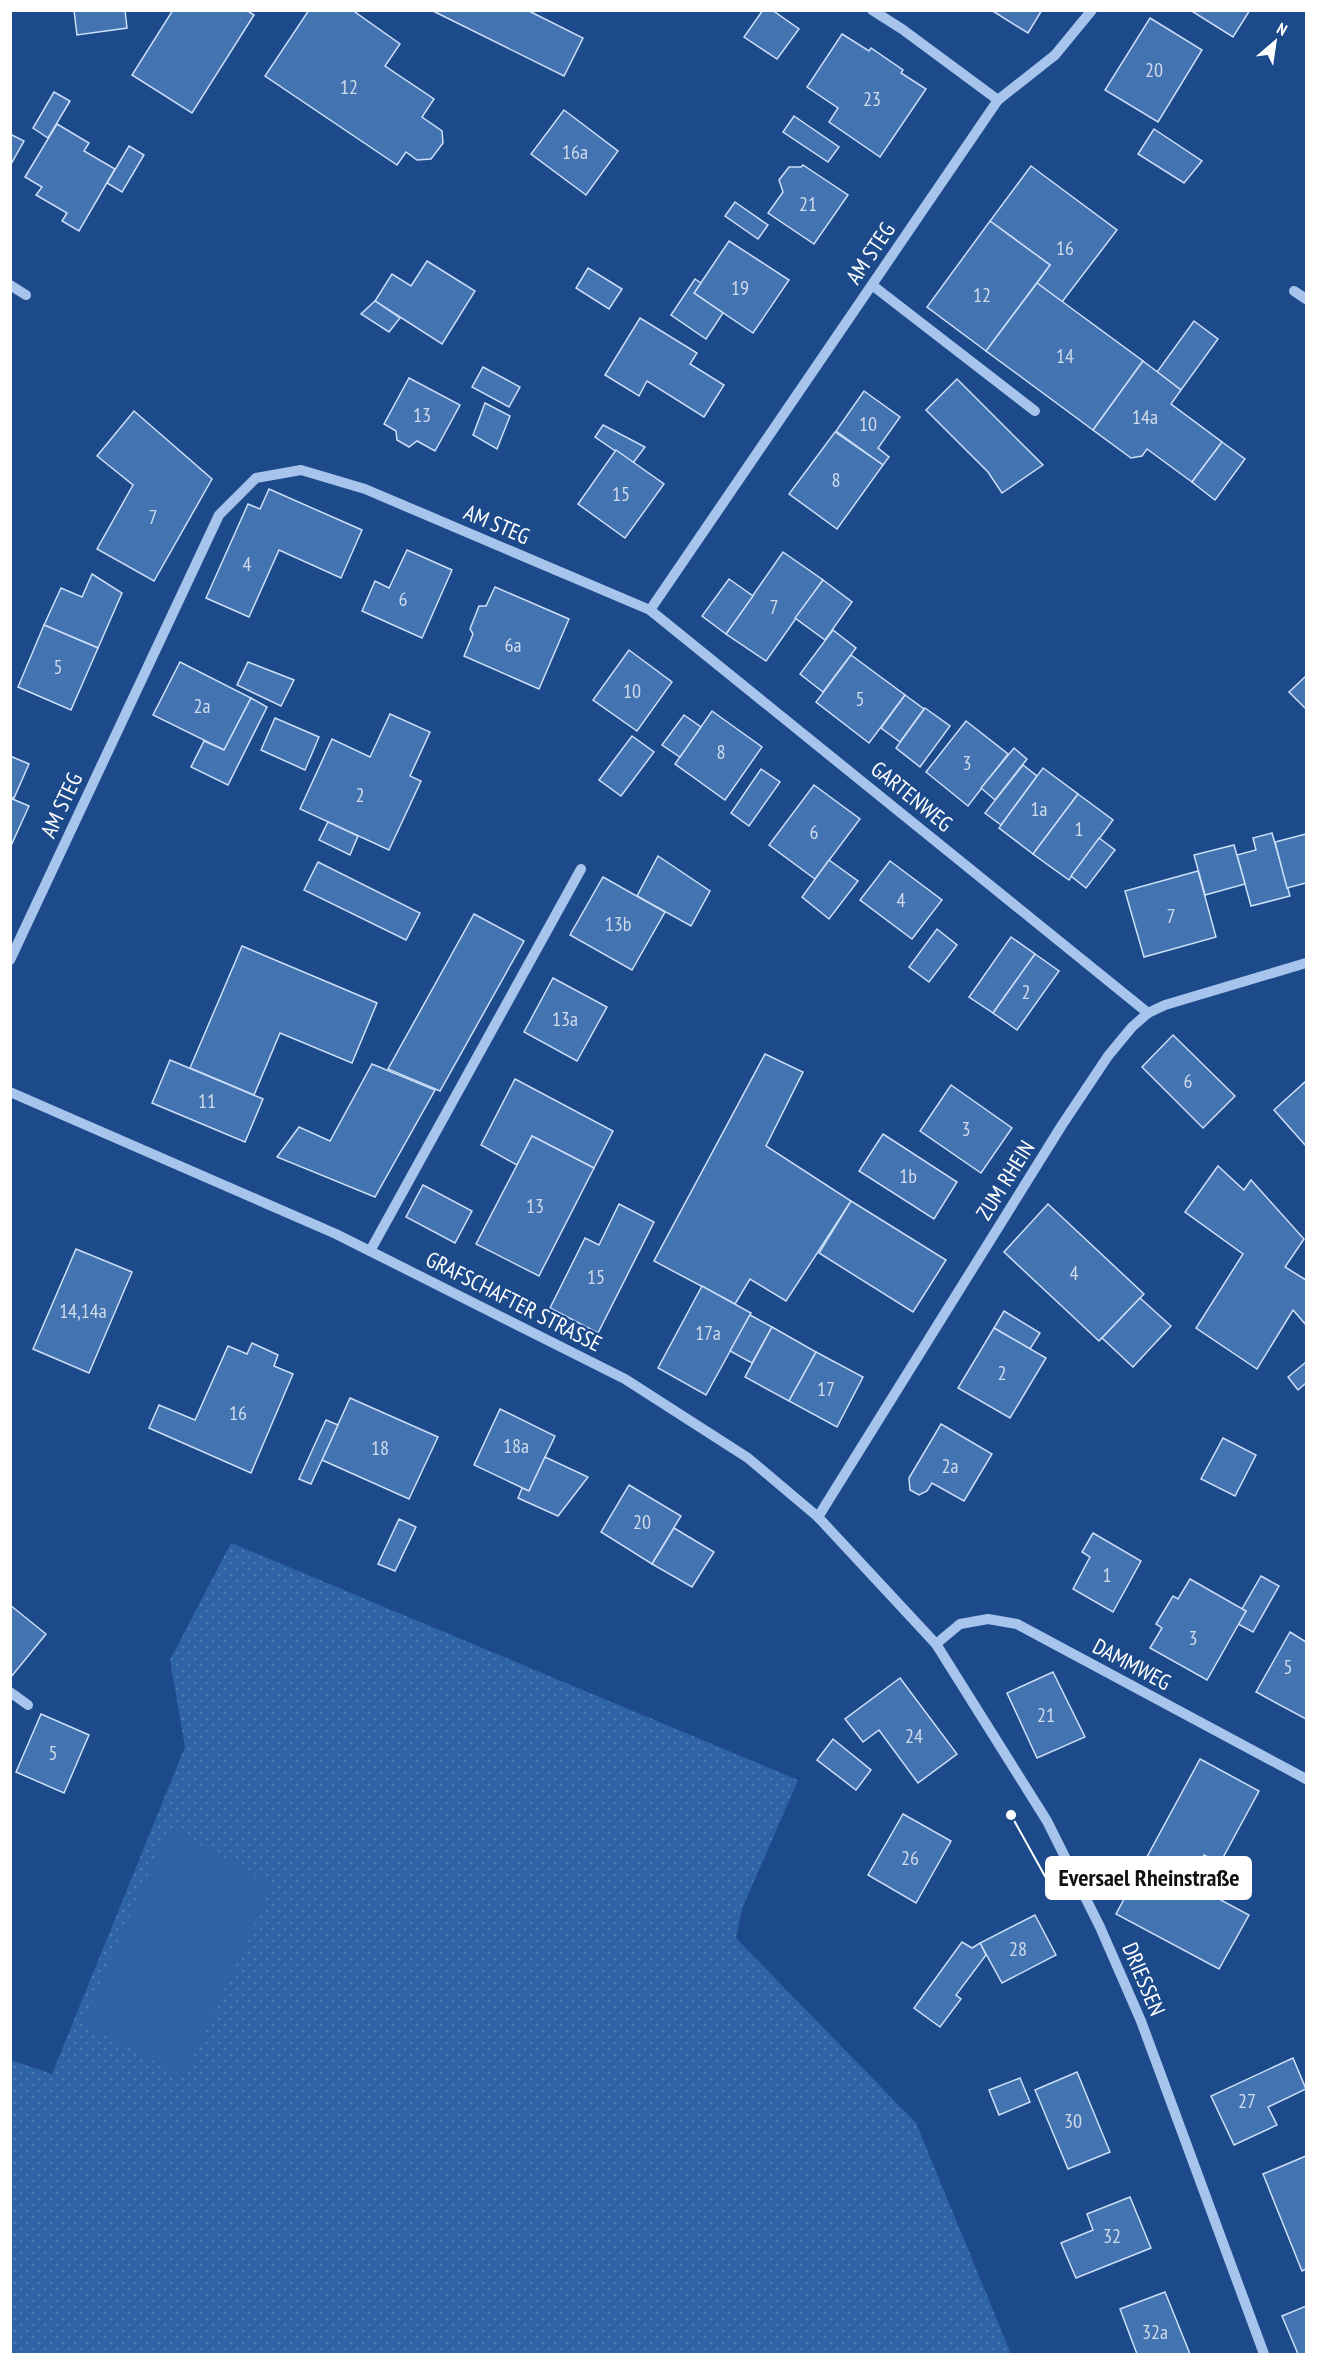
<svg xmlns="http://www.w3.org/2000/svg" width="1317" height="2365" font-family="'PT Sans Narrow',sans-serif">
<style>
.grass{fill:url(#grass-dots)}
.garden{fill:#2f63a7}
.building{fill:#4473b2;stroke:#ccdff9;stroke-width:1.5}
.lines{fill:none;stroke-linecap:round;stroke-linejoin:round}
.minor{stroke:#a7c5ec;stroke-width:10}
.labels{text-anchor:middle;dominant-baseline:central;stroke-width:5;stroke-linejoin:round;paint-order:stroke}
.number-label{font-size:20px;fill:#d0dcec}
.street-label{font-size:22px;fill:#fff;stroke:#1c4a8a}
.leader{fill:none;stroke:#fff;stroke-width:2}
.callout-dot{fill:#fff;stroke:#1c4a8a;stroke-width:2}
.callout{fill:#fff;stroke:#fff;stroke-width:2}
.callout-label{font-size:24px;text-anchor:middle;font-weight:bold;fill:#111}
</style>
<defs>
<pattern id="grass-dots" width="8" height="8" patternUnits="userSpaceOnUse" patternTransform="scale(1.5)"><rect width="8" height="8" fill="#2f63a7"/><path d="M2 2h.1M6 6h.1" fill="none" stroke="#4e7ab4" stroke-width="1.8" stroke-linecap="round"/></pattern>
</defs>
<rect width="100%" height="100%" fill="#1c4a8a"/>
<polygon class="grass" points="231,1543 798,1780 742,1909 736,1938 916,2123 1011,2354 11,2354 11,2060 52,2074 185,1747 170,1660"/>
<path class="garden" d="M174,1830C206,1849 239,1864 270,1884L263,1906L184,2077L101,2034L84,2020L167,1831Z"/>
<g class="building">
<polygon points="74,10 125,10 127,28 77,35"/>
<polygon points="173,10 246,10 254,15 192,113 132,75"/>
<polygon points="309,10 352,10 400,44 385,66 434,99 422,117 442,131 443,143 431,159 417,160 406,152 397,165 265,76"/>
<polygon points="527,10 583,38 564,76 433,11"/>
<polygon points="763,10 772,10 799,29 777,59 744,37"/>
<polygon points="991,10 1042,10 1028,33"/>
<polygon points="1190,10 1250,10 1233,37"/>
<polygon points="1150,18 1202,50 1158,122 1105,90"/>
<polygon points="842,34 869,51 871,48 903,70 901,73 926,89 880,157 829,122 838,108 807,87"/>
<polygon points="54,92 70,101 48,138 33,128"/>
<polygon points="564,110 618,151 586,195 531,154"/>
<polygon points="794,116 839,147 828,162 783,132"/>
<polygon points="57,124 89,143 84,151 115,169 79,231 62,221 67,213 36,195 42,187 25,177"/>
<polygon points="1154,129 1202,161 1184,183 1138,154"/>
<polygon points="10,134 24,141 10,166"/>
<polygon points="129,146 144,155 122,192 107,183"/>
<polygon points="803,165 848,195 814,244 768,213 783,192 779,180 789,167 801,167"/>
<polygon points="1031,166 1117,230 1062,302 1037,283 1050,265 990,221"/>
<polygon points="735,202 768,225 758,239 725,216"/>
<polygon points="990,221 1050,265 986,351 927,307"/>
<polygon points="729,241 789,280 753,333 694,293"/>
<polygon points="427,261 475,291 442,344 375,301 392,274 411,286"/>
<polygon points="588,268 622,289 609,309 576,288"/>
<polygon points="695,279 701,283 694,293 723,313 706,339 671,315"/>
<polygon points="1037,283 1143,361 1093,430 986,351"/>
<polygon points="375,301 400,318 389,332 361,314"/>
<polygon points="640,318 697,353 690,364 724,385 704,417 647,381 639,396 605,375"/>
<polygon points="1194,321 1218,339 1181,390 1157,372"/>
<polygon points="1143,361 1181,390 1171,404 1222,442 1192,482 1147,449 1142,456 1131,458 1093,430"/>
<polygon points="483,367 520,387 509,407 472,387"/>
<polygon points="409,378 460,405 435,451 417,441 409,447 397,440 396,431 384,424"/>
<polygon points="957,379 1043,465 1002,493 988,472 926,410"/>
<polygon points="864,391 900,417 878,448 889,457 883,465 836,431"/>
<polygon points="485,403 510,416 497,449 473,435"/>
<polygon points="134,411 212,479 154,581 97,549 133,485 97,456"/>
<polygon points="603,425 645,447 633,463 595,437"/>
<polygon points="835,432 883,465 837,529 789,494"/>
<polygon points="1222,442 1245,459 1215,500 1192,482"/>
<polygon points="616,450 664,484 625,538 578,504"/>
<polygon points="269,489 362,530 341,578 279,550 249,617 206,598 248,504 260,509"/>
<polygon points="407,550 452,570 422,638 362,611 375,581 389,588"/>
<polygon points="783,552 823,580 766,661 726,634"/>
<polygon points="92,574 122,593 98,648 44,625 61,588 82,597"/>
<polygon points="729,579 753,596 726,634 702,616"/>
<polygon points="823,580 852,602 825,640 795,618"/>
<polygon points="495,587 569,619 539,689 464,656 473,634 470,629 479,606 486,606"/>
<polygon points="44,625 98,648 71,710 18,687"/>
<polygon points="833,630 856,648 823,692 800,674"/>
<polygon points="629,650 672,682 637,731 593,700"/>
<polygon points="851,655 905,695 869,743 816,702"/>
<polygon points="180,662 251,698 224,750 153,715"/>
<polygon points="248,662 294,680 281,706 237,685"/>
<polygon points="1306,676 1306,709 1289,692"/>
<polygon points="905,695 924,709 900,742 881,728"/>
<polygon points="251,698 267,707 228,785 191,767 204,741 224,750"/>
<polygon points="925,708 950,726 920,767 896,748"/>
<polygon points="712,711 762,747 725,800 675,764"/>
<polygon points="390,714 430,732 410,776 421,781 389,850 300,809 332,739 370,757"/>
<polygon points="684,715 701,727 680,757 662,745"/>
<polygon points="275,718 319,737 305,770 261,750"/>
<polygon points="966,721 1008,754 968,806 926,772"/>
<polygon points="632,736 654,752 621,796 599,780"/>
<polygon points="1014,748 1027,759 995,800 981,788"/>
<polygon points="10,756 29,764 14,798 10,797"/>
<polygon points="1023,765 1037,776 1001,825 985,813"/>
<polygon points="1043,768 1078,794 1033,854 999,828"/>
<polygon points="761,769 780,782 749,826 731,813"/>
<polygon points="814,785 860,819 815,879 769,845"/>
<polygon points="1078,794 1113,820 1069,880 1033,854"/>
<polygon points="10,798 29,806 10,848"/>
<polygon points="328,822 358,836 350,855 319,840"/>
<polygon points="1272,833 1290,896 1251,906 1237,855 1256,850 1253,838"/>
<polygon points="1306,834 1306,883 1287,888 1275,842"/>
<polygon points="1099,838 1115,850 1086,888 1071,876"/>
<polygon points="1234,845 1245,884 1205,895 1194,855"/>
<polygon points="658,856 710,891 691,926 637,896"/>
<polygon points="829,860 858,881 829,919 802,897"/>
<polygon points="890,861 942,900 912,939 860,900"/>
<polygon points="318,862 420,913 406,940 304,890"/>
<polygon points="1198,871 1216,937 1144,957 1125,891"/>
<polygon points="603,877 665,912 632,970 570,935"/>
<polygon points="474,914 524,941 440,1091 388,1069"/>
<polygon points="937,929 957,945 929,982 909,967"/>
<polygon points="1011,937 1035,954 993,1013 969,997"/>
<polygon points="242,946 377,1003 352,1063 280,1033 254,1095 190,1068"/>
<polygon points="1035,954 1059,971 1017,1030 993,1013"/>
<polygon points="553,978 607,1007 577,1061 524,1032"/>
<polygon points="1173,1035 1235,1096 1203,1128 1142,1067"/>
<polygon points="765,1054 803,1072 766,1146 851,1201 786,1301 750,1279 735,1304 654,1261"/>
<polygon points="170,1060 263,1099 245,1142 152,1103"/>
<polygon points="372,1064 435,1090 375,1197 277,1157 299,1127 330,1141"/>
<polygon points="515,1079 613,1131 594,1168 532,1136 517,1165 481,1145"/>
<polygon points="1306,1081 1306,1146 1274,1110"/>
<polygon points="951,1085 1012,1128 981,1173 920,1131"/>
<polygon points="883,1134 957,1182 934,1219 859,1171"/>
<polygon points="532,1136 594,1168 539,1276 476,1244"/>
<polygon points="1218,1166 1244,1190 1251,1180 1304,1239 1285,1267 1306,1280 1306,1325 1293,1310 1257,1369 1196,1328 1243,1254 1185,1212"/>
<polygon points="423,1185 472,1211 455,1243 406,1217"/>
<polygon points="851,1201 946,1260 913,1312 819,1253"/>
<polygon points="619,1204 654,1222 598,1333 550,1308 585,1238 599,1245"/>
<polygon points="1048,1204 1144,1294 1099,1341 1004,1252"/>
<polygon points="76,1249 132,1272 89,1373 33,1349"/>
<polygon points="702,1286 751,1313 706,1395 658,1368"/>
<polygon points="1140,1298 1171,1326 1133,1367 1102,1338"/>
<polygon points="1004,1311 1040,1333 1030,1349 994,1328"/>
<polygon points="750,1315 772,1327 752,1363 730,1351"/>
<polygon points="772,1327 816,1352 789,1401 745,1377"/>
<polygon points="994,1328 1046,1358 1010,1418 958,1388"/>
<polygon points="252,1343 278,1355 274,1366 293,1374 251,1473 149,1428 159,1405 195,1420 228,1346 247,1354"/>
<polygon points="816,1352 863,1377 837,1427 789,1401"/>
<polygon points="1306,1362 1306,1383 1298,1390 1288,1377"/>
<polygon points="350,1398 438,1437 409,1499 322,1460"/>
<polygon points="500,1409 555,1436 529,1491 474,1465"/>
<polygon points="326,1420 338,1425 311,1484 299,1479"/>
<polygon points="941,1424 992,1454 964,1501 932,1483 927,1491 919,1495 910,1490 909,1478"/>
<polygon points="1223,1438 1256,1455 1235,1496 1201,1479"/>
<polygon points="545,1457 588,1477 558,1516 518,1498 522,1488 529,1491"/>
<polygon points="629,1485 681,1516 652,1564 601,1532"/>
<polygon points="399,1519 416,1527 395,1571 378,1564"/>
<polygon points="674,1528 714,1552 692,1587 652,1564"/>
<polygon points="1093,1533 1141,1561 1113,1612 1073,1589 1090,1557 1082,1552"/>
<polygon points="1261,1576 1279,1586 1253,1632 1238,1624 1246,1611 1242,1609"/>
<polygon points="1190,1579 1246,1611 1207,1680 1150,1648 1162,1628 1156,1624 1173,1596 1178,1599"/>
<polygon points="10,1605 46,1634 11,1677 10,1676"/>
<polygon points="1290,1632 1306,1642 1306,1719 1256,1692"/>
<polygon points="1053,1672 1085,1737 1037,1758 1007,1693"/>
<polygon points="900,1678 957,1754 918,1783 879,1730 863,1742 845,1719"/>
<polygon points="41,1714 89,1735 64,1793 16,1772"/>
<polygon points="833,1739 871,1770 856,1790 817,1760"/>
<polygon points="1200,1759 1259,1791 1220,1863 1204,1855 1189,1883 1249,1915 1219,1969 1116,1914"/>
<polygon points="903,1814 951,1841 916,1903 868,1875"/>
<polygon points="1035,1915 1056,1955 1002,1983 980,1943"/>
<polygon points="962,1942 972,1948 980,1943 986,1955 956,1995 961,1999 940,2027 914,2008"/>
<polygon points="1293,2058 1306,2089 1268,2107 1277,2125 1234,2145 1211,2096"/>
<polygon points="1077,2072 1110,2152 1068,2169 1035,2090"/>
<polygon points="1020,2078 1030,2102 999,2115 989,2090"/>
<polygon points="1306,2156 1306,2269 1302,2271 1263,2174"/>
<polygon points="1130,2197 1151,2248 1076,2278 1061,2243 1093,2230 1087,2214"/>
<polygon points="1165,2292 1190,2354 1137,2354 1120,2309"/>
<polygon points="1306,2306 1306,2354 1298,2354 1282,2316"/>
</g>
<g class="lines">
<g class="minor">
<polyline points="872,10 902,29 998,100 1055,55 1092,10"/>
<polyline points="10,285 26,295"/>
<polyline points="872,285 1035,411"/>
<polyline points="1294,291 1306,299"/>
<polyline points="650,610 1148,1013"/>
<polyline points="10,960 219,515 256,478 301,470 365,489 650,610 998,100"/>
<polyline points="10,1092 336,1234 625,1379 748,1458 818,1517 936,1644 1047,1821 1100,1927 1141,2021 1264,2354"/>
<polyline points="370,1251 581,869"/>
<polyline points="818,1517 1062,1125 1108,1056 1132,1027 1148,1013 1165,1005 1306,963"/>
<polyline points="936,1644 960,1624 988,1619 1017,1624 1306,1779"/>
<polyline points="10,1692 28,1705"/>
</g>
</g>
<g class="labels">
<g class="number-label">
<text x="1154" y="70">20</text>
<text x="349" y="87">12</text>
<text x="872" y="99">23</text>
<text x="575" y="152">16a</text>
<text x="808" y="204">21</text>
<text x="1065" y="248">16</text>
<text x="740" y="288">19</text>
<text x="982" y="295">12</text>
<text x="1065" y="356">14</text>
<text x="422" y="415">13</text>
<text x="1145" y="417">14a</text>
<text x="868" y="424">10</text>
<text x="836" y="480">8</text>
<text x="621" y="494">15</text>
<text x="153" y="517">7</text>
<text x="247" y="564">4</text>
<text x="403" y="599">6</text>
<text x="774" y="607">7</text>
<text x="513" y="645">6a</text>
<text x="58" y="667">5</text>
<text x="632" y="691">10</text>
<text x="860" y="699">5</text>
<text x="202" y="706">2a</text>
<text x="721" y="752">8</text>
<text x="967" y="763">3</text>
<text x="360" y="795">2</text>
<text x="1039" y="809">1a</text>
<text x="1079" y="829">1</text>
<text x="814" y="832">6</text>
<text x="901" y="900">4</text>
<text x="1171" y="916">7</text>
<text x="618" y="924">13b</text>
<text x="1026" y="992">2</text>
<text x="565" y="1019">13a</text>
<text x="1188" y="1081">6</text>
<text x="207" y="1101">11</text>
<text x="966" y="1129">3</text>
<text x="908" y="1176">1b</text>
<text x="535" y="1206">13</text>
<text x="1074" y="1273">4</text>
<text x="596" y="1277">15</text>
<text x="83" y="1311">14,14a</text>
<text x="708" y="1333">17a</text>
<text x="1002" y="1373">2</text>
<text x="826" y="1389">17</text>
<text x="238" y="1413">16</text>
<text x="516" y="1446">18a</text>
<text x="380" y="1448">18</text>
<text x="950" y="1466">2a</text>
<text x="642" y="1522">20</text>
<text x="1107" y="1575">1</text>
<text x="1193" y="1638">3</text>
<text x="1288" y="1667">5</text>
<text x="1046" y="1715">21</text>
<text x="914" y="1736">24</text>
<text x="53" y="1753">5</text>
<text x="910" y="1858">26</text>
<text x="1018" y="1949">28</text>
<text x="1247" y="2101">27</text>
<text x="1073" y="2121">30</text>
<text x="1112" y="2236">32</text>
<text x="1155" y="2332">32a</text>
</g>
<g class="street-label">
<text transform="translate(870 253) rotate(-56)">AM STEG</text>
<text transform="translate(497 524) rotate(23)">AM STEG</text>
<text transform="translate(912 796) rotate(39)">GARTENWEG</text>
<text transform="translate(61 805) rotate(-65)">AM STEG</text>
<text transform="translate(1005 1180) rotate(-58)">ZUM RHEIN</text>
<text transform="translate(514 1301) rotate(27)">GRAFSCHAFTER STRASSE</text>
<text transform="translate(1132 1664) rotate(28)">DAMMWEG</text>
<text transform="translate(1144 1979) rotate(67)">DRIESSEN</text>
</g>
</g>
<path class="leader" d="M1011 1815L1046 1878"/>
<circle class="callout-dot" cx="1011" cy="1815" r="6"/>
<rect class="callout" x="1046" y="1857" width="205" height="42" rx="6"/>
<g class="callout-label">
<text x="1149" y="1886">Eversael Rheinstraße</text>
</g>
<rect width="1317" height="2365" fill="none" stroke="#ffffff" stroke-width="24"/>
<g transform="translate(1275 42) rotate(29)" stroke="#1c4a8a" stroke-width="4.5" paint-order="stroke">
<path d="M0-4.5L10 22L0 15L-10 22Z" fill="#ffffff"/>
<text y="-9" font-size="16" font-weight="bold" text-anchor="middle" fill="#ffffff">N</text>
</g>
</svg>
